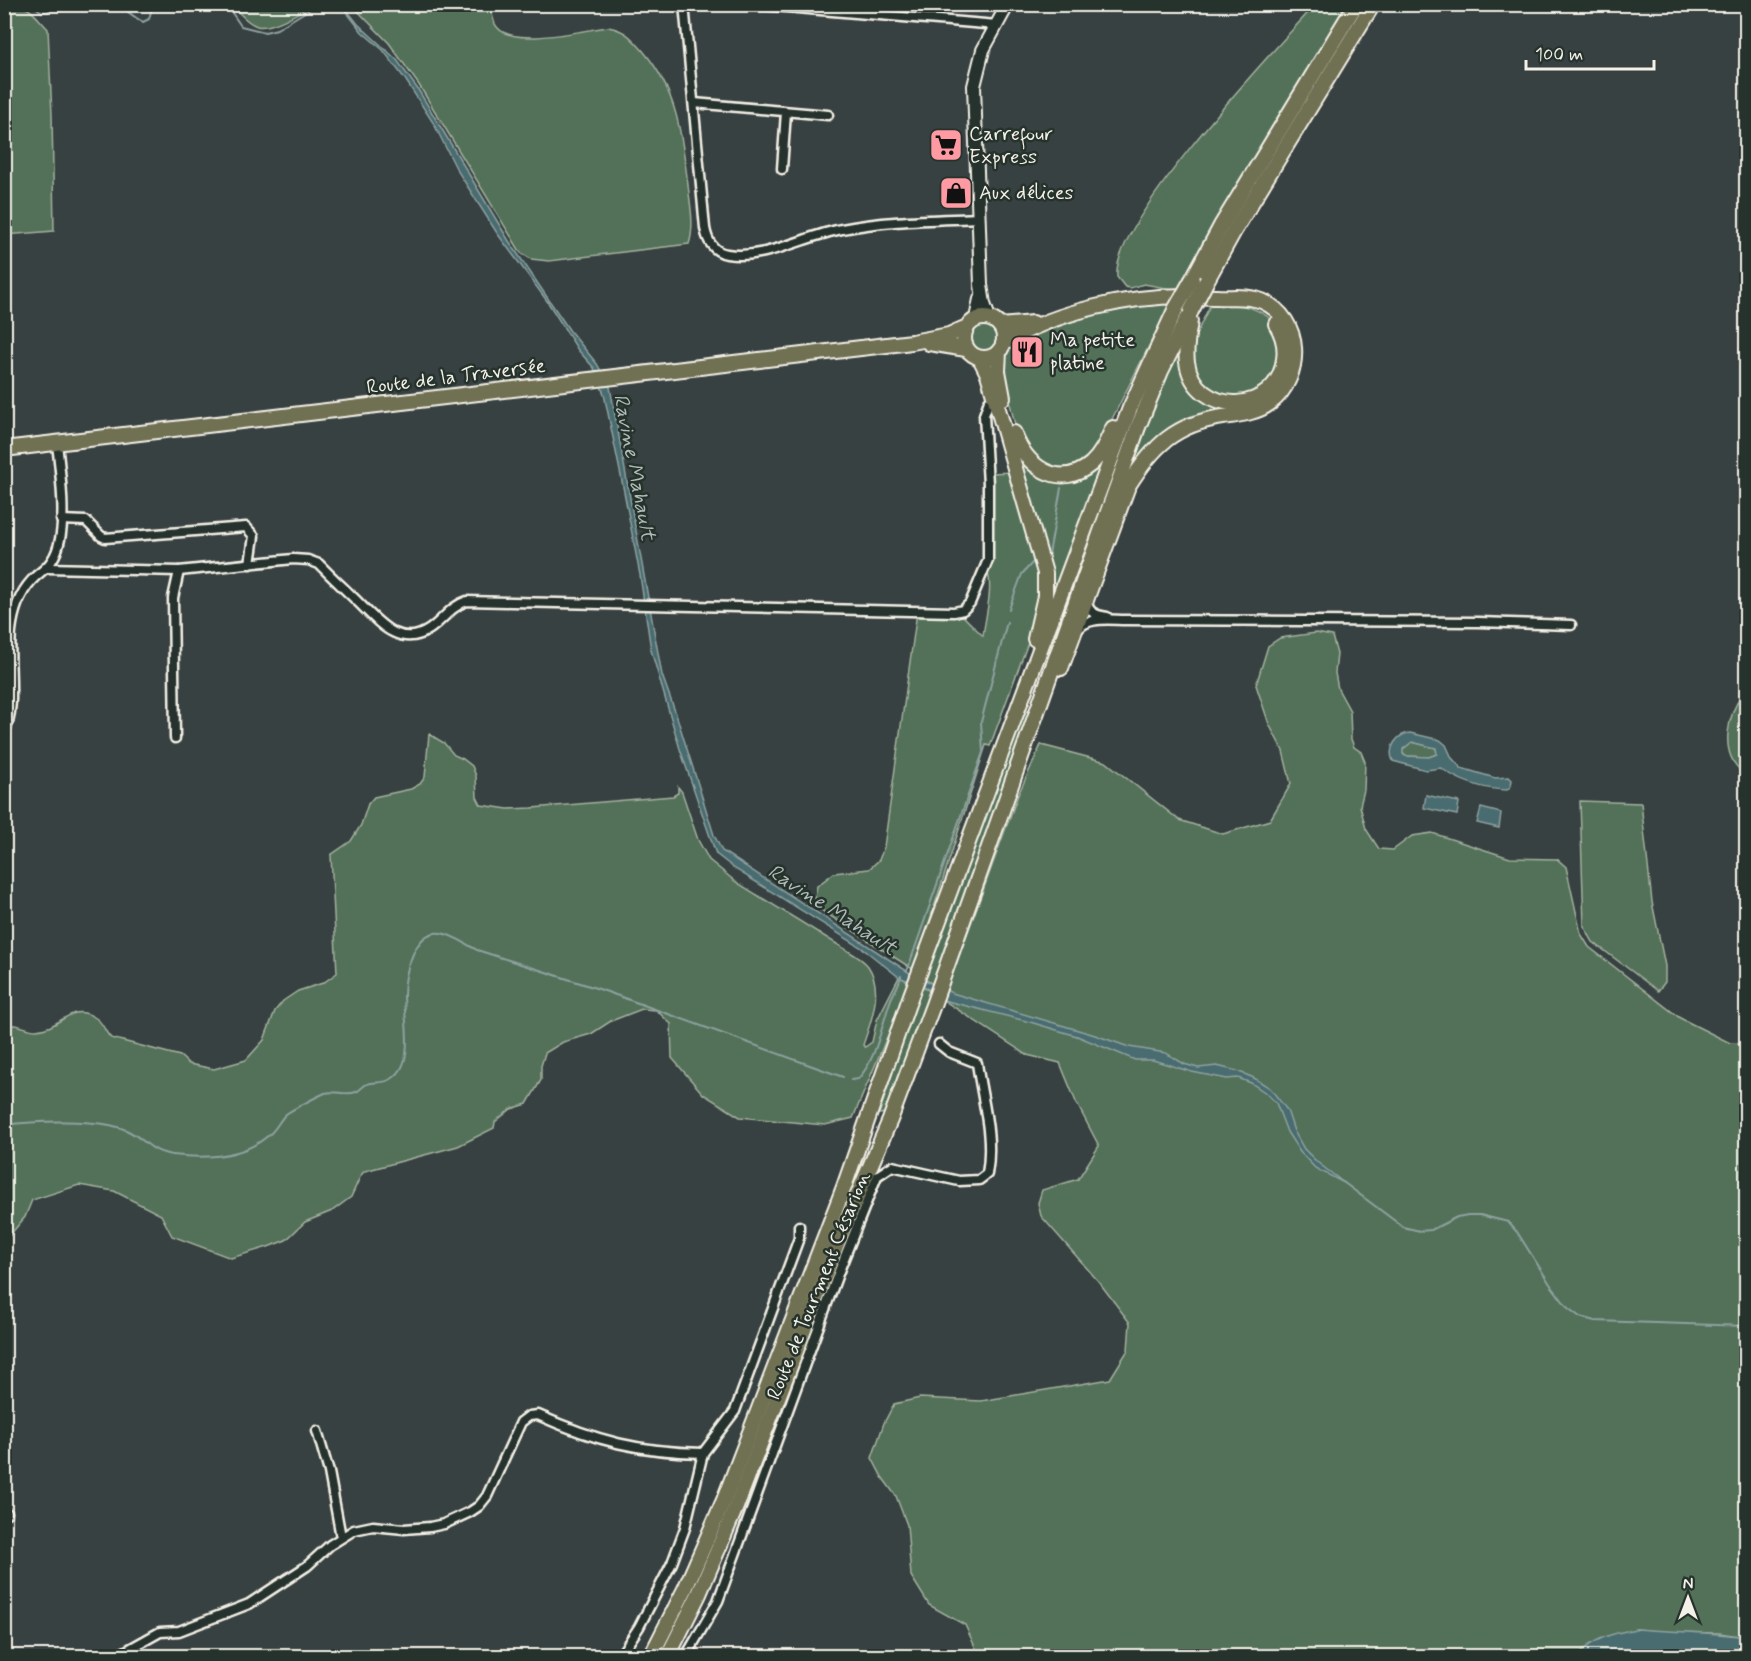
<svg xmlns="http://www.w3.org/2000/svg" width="1751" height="1661" font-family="Mynerve,sans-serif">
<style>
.green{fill:#527159;stroke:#a3b1a0;stroke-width:1.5}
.water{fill:#4a6c70;stroke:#8ea1a0;stroke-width:1.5;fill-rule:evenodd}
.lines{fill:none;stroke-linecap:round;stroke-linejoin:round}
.stream{stroke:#8ea1a0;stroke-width:2}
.minor-casing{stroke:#f4f1e8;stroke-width:13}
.secondary-casing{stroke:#f4f1e8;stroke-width:16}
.primary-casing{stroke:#f4f1e8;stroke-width:18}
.trunk-casing{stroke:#f4f1e8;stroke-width:18}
.minor{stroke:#26332d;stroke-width:8}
.secondary{stroke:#26332d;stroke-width:12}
.primary{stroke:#706f52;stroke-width:14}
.trunk{stroke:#706f52;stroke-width:14}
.trunk-bridge-casing{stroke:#f4f1e8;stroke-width:18;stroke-linecap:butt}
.trunk-bridge{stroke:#706f52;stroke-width:14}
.labels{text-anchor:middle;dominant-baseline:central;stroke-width:5;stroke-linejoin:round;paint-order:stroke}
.poi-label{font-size:20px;fill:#f4f1e8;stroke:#26332d;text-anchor:start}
.street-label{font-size:20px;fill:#f4f1e8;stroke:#26332d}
.water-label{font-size:21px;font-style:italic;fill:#b0bcb8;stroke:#26332d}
</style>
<rect width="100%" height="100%" fill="#384141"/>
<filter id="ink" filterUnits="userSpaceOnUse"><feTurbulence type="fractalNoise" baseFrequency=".0167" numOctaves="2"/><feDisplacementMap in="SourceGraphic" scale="12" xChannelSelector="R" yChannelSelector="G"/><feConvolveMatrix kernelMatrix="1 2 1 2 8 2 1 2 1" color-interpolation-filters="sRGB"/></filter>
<g filter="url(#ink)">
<g class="green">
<path d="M5,4C30,4 32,12 48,29L52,115L54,231L5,235Z"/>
<path d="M231,5H311C301,12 270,30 257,26C247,23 239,12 231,5Z"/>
<path d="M352,5H491C492,12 492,21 497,27C513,48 584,30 608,27C626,30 633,39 644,52C677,91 682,136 688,185C690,204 695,226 689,244L549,261L531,259L521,253L419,85L389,43Z"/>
<path d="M1315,5H1346L1177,290L1144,284L1130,288L1125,287L1117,277C1110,224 1275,49 1315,5Z"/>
<polygon points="1172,300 1105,433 1084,467 1060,472 1035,463 1016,429 1003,374 1007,353 1014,342 1026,335 1046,331 1080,319 1138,305"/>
<path d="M1212,301C1233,303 1275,307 1279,336C1281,349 1278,365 1277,379L1240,401L1206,390L1191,363L1193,341Z"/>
<circle cx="984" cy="338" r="16"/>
<path d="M1180,347C1193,381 1191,402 1232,410L1191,422L1127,481L1157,398Z"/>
<polygon points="1020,459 1031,471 1041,476 1075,479 1087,475 1099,466 1100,467 1053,592 1050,592"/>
<path d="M1013,472L1042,588L1032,632L990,746L986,745L914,970L818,908L815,898L817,886L834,873L869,869L879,860L884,847L917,612H954L963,616L983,636C985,619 994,586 987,571L991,473Z"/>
<polygon points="1316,633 1332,636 1337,654 1335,673 1338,689 1350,711 1351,739 1354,747 1361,752 1365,762 1364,790 1360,806 1366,829 1379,849 1393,850 1412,836 1432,833 1510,858 1557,859 1566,867 1581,934 1589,947 1680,1018 1730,1043 1746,1044 1746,1637 1719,1633 1667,1632 1636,1629 1584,1649 1578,1656 975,1656 976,1649 965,1625 929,1605 911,1576 907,1525 896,1496 882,1477 872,1458 884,1423 894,1404 920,1398 981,1401 1110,1379 1128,1350 1130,1323 1099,1282 1041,1216 1038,1203 1042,1190 1078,1179 1099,1146 1076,1102 1060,1063 1027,1055 943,1000 1018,795 1041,745 1106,762 1179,820 1223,834 1270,820 1291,784 1283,751 1269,724 1256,685 1268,646 1280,638"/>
<path d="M1746,688V775C1716,754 1728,713 1746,688Z"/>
<polygon points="1023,709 1031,713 1011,764 935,985 924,979"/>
<path d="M429,734L444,743L454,755L463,759L472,766L476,776L477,797L481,805L508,809L532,808L673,796L678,793V787L682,792L698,840L709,860L736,882L853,954C858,957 864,961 868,966C884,989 871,1022 863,1045L865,1047L872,1042L877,1020L899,977L910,982L853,1118L825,1125L740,1117L703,1094L672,1058L671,1024L656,1010L642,1009L611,1021L591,1034L563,1042L545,1053L541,1066V1080L527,1104L511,1109L495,1122L494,1128L458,1146L365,1171L361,1175L351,1197L332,1211L305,1222L286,1240L268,1247L231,1258L172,1236L161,1215L114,1191L79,1185L32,1200L25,1217L5,1241V1027C16,1021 25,1030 36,1030C61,1029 71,1000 97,1019C104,1024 105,1033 111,1038L180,1056L189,1064L214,1069L246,1060L264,1040L275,1011L283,1001L298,991L323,983L337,973L331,855L351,841L361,825L368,804L374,797L411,789L420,784L425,777Z"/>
<polygon points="1412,742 1436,748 1437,754 1429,757 1405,756 1402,752 1403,749"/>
<polygon points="1580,801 1641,803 1652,902 1665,966 1665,982 1658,991 1593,942 1584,926"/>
<polygon points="921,987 933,992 886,1113 879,1114"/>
</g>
<g class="water">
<polygon points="341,5 343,5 358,24 397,60 419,91 509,241 570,331 597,364 610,387 662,675 676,714 714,835 722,851 913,975 952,993 1095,1035 1129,1047 1166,1053 1184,1064 1198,1068 1217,1066 1237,1071 1254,1078 1270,1088 1287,1110 1294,1131 1304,1149 1317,1162 1344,1183 1315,1168 1300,1152 1287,1132 1276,1103 1266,1093 1251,1083 1238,1078 1227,1079 1192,1072 1153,1060 1135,1060 1077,1036 1030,1022 943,1000 928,989 899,977 862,948 735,869 716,854 680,749 651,650 640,575 621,476 604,394 594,368 578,350 547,301 497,233 457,170 434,124 405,79 383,50 362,32"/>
<path d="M1410,733L1440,740L1446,745L1452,758L1461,768L1495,778L1509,777L1512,780L1511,786L1507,790C1483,789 1460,782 1441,768L1426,770L1393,761C1387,748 1397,734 1410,733ZM1412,742L1436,748L1437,754L1429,757L1405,756L1403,754V749Z"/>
<polygon points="1426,795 1459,802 1457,815 1424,808"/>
<polygon points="1481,808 1501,813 1499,828 1477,823"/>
<path d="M1636,1629C1673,1632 1710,1632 1746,1637V1656H1682L1656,1652L1637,1656H1578C1592,1638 1614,1633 1636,1629Z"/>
</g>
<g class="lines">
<g class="stream">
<polyline points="31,4 42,12 48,12 54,4"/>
<path d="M118,4C127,10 134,18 143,22L149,19L153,4"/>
<polyline points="224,4 230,10 241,26 265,32 277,29 318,4"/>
<polyline points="1049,554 1061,488"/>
<polyline points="1009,609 1022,574 1033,562"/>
<polyline points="907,971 983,752 981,722 1007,622"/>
<path d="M851,1080L858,1079C876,1060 881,1028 890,1002C893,993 899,986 901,976"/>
<path d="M4,1125C33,1121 100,1118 126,1130C146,1139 149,1152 173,1155C206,1159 246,1157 271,1133C277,1127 280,1120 285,1115C287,1112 320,1095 325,1093C335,1090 346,1096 356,1092C360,1091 362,1086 367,1084C374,1081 382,1084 389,1080C417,1067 404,1019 404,996C404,976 414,929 441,933C454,935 465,944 477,950L599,989L843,1077"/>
<polyline points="1343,1182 1403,1227 1420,1231 1431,1230 1457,1217 1468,1215 1480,1215 1508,1222 1517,1232 1550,1284 1568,1308 1580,1317 1595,1321 1746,1326"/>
</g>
<defs>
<g id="minor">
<path d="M684,4L705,228C707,240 713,252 727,254C766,260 804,236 842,229C887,220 934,220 979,218"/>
<polyline points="749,4 997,25"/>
<polyline points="694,103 828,115"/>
<polyline points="782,169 786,112"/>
<polyline points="61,520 86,521 101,536 105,538 246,527 254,536 250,564"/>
<path d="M47,568L179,571L293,559L308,560L319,564L327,572C338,583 349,593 360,604C380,624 401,649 430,629C443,620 451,606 467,601L954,612L963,610L970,603L988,560V484L984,415L989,401L995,397"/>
<path d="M1087,601C1088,613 1096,615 1107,617"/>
<path d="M1077,631C1086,616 1110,620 1125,620L1478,622L1571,625"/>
<path d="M4,733C18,706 6,657 12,624C15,606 22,589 36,576C42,571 48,567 52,560C70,534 60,473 57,443"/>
<polyline points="175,738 173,598 179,571"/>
<polyline points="317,1431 329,1472 341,1537"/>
<polyline points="4,1513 7,1513"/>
<path d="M117,1656L160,1632L179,1631L249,1604L307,1566L330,1545L354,1530L373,1526L404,1529L430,1527L444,1524L470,1512L479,1506L487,1496L521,1422L529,1416L538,1415C596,1441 640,1452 703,1453"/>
<polyline points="620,1656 639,1627 672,1563 685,1528 703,1453 735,1411 799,1238 799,1226"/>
<path d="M686,1656L718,1601L839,1271L877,1176L892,1166L959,1181L979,1180L987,1174C994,1136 982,1100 977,1063L949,1052L939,1044"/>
</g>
<g id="secondary">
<polyline points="989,318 984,304 981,285 974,86 983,50 1008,4"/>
<polyline points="976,319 980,299"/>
</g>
<g id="primary">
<circle cx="984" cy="338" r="20"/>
<polyline points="929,343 966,349"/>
<polyline points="4,449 912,342 949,335 965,328"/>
</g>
<g id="trunk">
<polyline points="1192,280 1221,226 1356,4"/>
<polyline points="1207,280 1234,231 1373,4"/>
<path d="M1190,321C1188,334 1185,349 1187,362C1195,418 1278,416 1284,359C1286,346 1283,335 1276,324"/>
<polyline points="1000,326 1033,323"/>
<path d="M1003,344C1052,312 1131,295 1190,296C1199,296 1208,297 1217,297C1232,298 1247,295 1262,301C1303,319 1304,377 1270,403C1257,413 1238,415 1223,417C1175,424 1153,446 1128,486L1061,668"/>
<polyline points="999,351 998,371 1003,398"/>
<polyline points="980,358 988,374 1045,573 1045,596 1035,639"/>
<path d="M1014,433C1025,466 1059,491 1091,464C1102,454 1107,441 1113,428"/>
<polyline points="651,1656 685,1589 724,1500 844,1187 910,998 1130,408 1176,308"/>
<polyline points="668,1656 699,1594 736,1507 838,1241 890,1120 933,1005 1138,427 1161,371 1191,311"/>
</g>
</defs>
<use href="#minor" class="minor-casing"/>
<use href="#secondary" class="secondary-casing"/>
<use href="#primary" class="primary-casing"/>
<use href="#trunk" class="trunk-casing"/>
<use href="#minor" class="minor"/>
<use href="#secondary" class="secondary"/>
<use href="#primary" class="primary"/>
<use href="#trunk" class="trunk"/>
<defs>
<g id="trunk-bridge">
<polyline points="1176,308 1192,280"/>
<polyline points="1191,311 1207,280"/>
</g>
</defs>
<use href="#trunk-bridge" class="trunk-bridge-casing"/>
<use href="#trunk-bridge" class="trunk-bridge"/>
</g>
</g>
<defs>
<symbol id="supermarket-square" viewBox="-11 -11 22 22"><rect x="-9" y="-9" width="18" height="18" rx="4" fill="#ff9aa2" stroke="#26332d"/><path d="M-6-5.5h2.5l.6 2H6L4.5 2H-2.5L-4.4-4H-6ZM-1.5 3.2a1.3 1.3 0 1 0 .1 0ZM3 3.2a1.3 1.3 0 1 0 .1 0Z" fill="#111"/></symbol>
<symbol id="shop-square" viewBox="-11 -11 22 22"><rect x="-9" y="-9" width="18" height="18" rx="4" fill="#ff9aa2" stroke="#26332d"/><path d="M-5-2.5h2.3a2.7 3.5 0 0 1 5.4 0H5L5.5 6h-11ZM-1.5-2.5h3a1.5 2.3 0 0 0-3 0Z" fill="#111"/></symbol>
<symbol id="restaurant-square" viewBox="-11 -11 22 22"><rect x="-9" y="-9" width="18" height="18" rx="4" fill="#ff9aa2" stroke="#26332d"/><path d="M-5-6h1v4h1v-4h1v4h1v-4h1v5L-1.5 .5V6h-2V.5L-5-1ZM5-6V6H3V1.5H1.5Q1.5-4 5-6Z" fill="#111"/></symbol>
</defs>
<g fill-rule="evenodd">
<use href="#supermarket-square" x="927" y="126" width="38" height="38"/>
<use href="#shop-square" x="937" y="174" width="38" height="38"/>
<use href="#restaurant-square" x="1008" y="333" width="38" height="38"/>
</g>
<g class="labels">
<g class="poi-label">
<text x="969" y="134">Carrefour<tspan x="969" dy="23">Express</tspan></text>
<text x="979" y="193">Aux délices</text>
<text x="1050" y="340">Ma petite<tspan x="1050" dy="23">platine</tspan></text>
</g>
<g class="street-label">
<text transform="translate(456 377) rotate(-7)">Route de la Traversée</text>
<text transform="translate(819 1286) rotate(-68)">Route de Tourment Césarion</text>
</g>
<g class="water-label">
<text transform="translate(634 467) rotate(79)">Ravine Mahault</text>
<text transform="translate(832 910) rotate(33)">Ravine Mahault</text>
</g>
</g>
<rect width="1751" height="1661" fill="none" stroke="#26332d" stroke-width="24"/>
<rect x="12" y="12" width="1727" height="1637" fill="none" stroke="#f4f1e8" stroke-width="2" filter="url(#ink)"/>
<g transform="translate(1688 1598)" stroke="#26332d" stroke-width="4.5" paint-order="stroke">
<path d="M0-4.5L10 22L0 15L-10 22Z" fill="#f4f1e8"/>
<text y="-9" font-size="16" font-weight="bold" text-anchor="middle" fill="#f4f1e8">N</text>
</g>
<path d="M1526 60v9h128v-9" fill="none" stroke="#f4f1e8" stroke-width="3"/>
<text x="1535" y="60" font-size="18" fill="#f4f1e8" stroke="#26332d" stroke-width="4.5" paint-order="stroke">100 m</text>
</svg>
